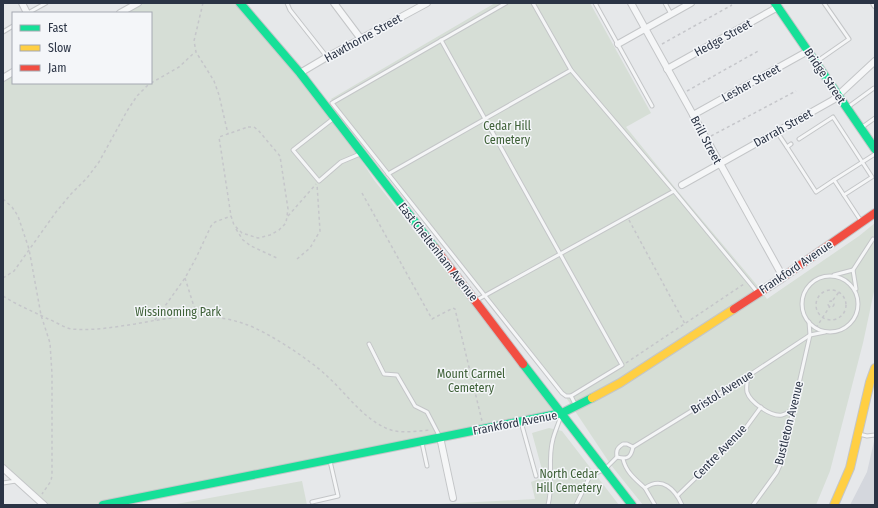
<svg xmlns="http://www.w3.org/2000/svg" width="878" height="508" font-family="'Fira Sans Condensed',sans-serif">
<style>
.built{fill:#d4d7dd}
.green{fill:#d6ded6}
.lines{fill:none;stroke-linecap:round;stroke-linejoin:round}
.lane-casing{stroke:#c4c6c8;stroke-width:5}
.street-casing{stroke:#c4c6c8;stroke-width:8}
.fast-casing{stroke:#c4c6c8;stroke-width:10}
.slow-casing{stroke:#c4c6c8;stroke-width:10}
.jam-casing{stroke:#c4c6c8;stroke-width:10}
.path{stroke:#c5c6ca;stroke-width:1.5;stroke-dasharray:3 3;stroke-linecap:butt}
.lane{stroke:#f5f6f7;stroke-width:3}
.street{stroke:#f5f6f7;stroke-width:6}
.fast{stroke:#16e098;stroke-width:8}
.slow{stroke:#ffcf43;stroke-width:8}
.jam{stroke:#f24e42;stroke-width:8}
.labels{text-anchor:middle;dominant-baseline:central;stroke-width:3;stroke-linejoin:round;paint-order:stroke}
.street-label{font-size:12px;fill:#2b3445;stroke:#f4f6f9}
.park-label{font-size:12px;fill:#3f6138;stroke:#f4f6f9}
</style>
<rect width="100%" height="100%" fill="#e6e8ea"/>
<polygon class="built" points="875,437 875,505 850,505 867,472"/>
<g class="green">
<polygon points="138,3 240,3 334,118 374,180 472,304 562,413 103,505 44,505 3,468 3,78 13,72 13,83 151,83 151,13 120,13"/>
<polygon points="495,3 590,3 651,113 626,127 677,190 756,284 767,299 859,236 875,223 875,287 863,343 830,471 816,505 643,505 611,465 563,393 391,177 331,99"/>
<polygon points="549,428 562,431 619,505 421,505 535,499 531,482 544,477 532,433"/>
<polygon points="302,481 307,505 171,505"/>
</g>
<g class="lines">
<defs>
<g id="lane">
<polyline points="287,3 290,10 327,57"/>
<polyline points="506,3 332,103 562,393 566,396 571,396 575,404"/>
<polyline points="533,3 571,70 674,191"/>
<polyline points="595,3 652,106"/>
<polyline points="665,3 671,14"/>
<polyline points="28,13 46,3"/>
<polyline points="3,32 13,26"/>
<polyline points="441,40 622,365 571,396"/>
<polyline points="816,62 849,39 824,3"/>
<polyline points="848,107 874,88 875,89"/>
<polyline points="334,118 293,150 319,181 341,162 360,154"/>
<polyline points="861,128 875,118"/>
<polyline points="777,132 787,147"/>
<polyline points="799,139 833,117 872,177 844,195"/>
<polyline points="791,144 787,147 816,192 834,180"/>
<polyline points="388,174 571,70"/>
<polyline points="861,221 834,180 875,154"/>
<polyline points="853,270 856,289"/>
<polyline points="834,275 853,270 873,239"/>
<circle cx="830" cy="304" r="28"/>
<polyline points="475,301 674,191 758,293"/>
<polyline points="369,344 384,374 397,375 415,406 427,412 440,437"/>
<path d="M748,376C747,381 746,386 747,392C750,402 771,417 782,415C787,414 790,411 793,408"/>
<polyline points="521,422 536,476"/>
<polyline points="859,434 867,436 875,435"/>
<polyline points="422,443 427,466"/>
<path d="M623,444H627L633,447C631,457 628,460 617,457C616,450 617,448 623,444Z"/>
<polyline points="633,447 748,376 810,335 825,332"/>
<path d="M623,459C626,472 635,479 645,488C662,476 675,489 682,505"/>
<polyline points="3,483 16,481"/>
<polyline points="645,488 655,505"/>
<polyline points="678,495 742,433 761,407"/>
<polyline points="312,502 338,496 330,461"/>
<path d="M548,505C554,483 547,460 553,439C555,431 559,423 561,415"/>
<polyline points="576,505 590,476 605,469 617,457"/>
<polyline points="753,505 777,472 781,463 810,335 809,322"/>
</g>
<g id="street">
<polyline points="22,3 27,13"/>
<polyline points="334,3 361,39"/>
<polyline points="631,3 783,277"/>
<polyline points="874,3 875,5"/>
<polyline points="120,13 138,3"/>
<polyline points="618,44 691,3"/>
<polyline points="667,69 778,7"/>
<polyline points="300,73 327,57 427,3"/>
<polyline points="3,78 13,72"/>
<polyline points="693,115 808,51"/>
<polyline points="682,185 833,100 875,61"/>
<polyline points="440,437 453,498"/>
<polyline points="3,468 44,505"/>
</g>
<g id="fast">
<polyline points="240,3 300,73 435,248"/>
<polyline points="775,3 875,149"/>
<polyline points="523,364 632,505"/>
<polyline points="103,505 562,413 592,398"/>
</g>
<g id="slow">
<polyline points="592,398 620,383 734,309"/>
<polyline points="834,505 850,468 870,382 875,368"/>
</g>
<g id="jam">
<polyline points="435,248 523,364"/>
<polyline points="734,309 783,277 875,213"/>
</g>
</defs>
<use href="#lane" class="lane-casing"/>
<use href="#street" class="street-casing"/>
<use href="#fast" class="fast-casing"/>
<use href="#slow" class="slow-casing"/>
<use href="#jam" class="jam-casing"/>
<g class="path">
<polyline points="203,3 194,41 196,52 214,81 219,95 228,134"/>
<polyline points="662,44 732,5"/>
<polyline points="151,83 179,67 195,52"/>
<polyline points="687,91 760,50"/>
<polygon points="248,127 254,127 258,130 280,156 288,209 286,223 279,230 270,235 258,238 242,233 234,225 231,216 219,137"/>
<polyline points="711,136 796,91"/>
<polyline points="362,193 432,319 453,308 455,309 482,421"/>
<polyline points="3,199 12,207 18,216 29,249 41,315 50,343 52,374 52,475 51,481 42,494"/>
<polyline points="288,216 316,184"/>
<polyline points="629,220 685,324"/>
<polyline points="236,229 243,240 251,246 279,259"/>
<polyline points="297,259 310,248 320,231 317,184"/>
<polyline points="3,278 14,271 56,212 71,194 87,178 99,162 127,111 137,96 150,83"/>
<polyline points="185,278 197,316"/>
<circle cx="831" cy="305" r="15"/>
<path d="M3,296C17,305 32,311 46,318C54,321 63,327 71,329C93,331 114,327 135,324C172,317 209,311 245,324C268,332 309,359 327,376C347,394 362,418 388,429C401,434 416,431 430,430"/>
<polyline points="833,300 839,292"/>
<circle cx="831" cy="304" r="3"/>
<polyline points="155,320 185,278 196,258 211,226 215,222 231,216"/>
<polyline points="816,328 830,306"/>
<polyline points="626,363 744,284"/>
</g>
<use href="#lane" class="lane"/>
<use href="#street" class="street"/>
<use href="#fast" class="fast"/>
<use href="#slow" class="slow"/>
<use href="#jam" class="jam"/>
</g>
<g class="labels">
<g class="street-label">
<text transform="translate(363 38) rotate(-29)">Hawthorne Street</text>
<text transform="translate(723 38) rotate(-29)">Hedge Street</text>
<text transform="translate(825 76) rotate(56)">Bridge Street</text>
<text transform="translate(751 83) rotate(-29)">Lesher Street</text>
<text transform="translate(783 128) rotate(-29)">Darrah Street</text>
<text transform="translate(706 140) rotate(62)">Brill Street</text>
<text transform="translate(438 252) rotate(52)">East Cheltenham Avenue</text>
<text transform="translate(796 267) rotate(-34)">Frankford Avenue</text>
<text transform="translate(722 392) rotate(-32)">Bristol Avenue</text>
<text transform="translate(515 423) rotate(-11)">Frankford Avenue</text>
<text transform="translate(789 423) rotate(-76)">Bustleton Avenue</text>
<text transform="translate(720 452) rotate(-46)">Centre Avenue</text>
</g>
<g class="park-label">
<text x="507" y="126">Cedar Hill<tspan x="507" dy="14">Cemetery</tspan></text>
<text x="178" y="312">Wissinoming Park</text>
<text x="471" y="374">Mount Carmel<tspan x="471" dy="14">Cemetery</tspan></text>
<text x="569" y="474">North Cedar<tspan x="569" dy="14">Hill Cemetery</tspan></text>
</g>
</g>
<rect width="878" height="508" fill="none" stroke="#2b3445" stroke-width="8"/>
<rect x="12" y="12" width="140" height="72" fill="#f4f6f9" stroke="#a4a8b1"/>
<rect x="20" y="25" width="20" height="6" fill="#16e098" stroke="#a4a8b1"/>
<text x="48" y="32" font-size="12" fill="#2b3445">Fast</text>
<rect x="20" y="45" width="20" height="6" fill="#ffcf43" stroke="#a4a8b1"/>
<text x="48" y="52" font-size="12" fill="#2b3445">Slow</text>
<rect x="20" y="65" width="20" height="6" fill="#f24e42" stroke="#a4a8b1"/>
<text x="48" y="72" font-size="12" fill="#2b3445">Jam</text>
</svg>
